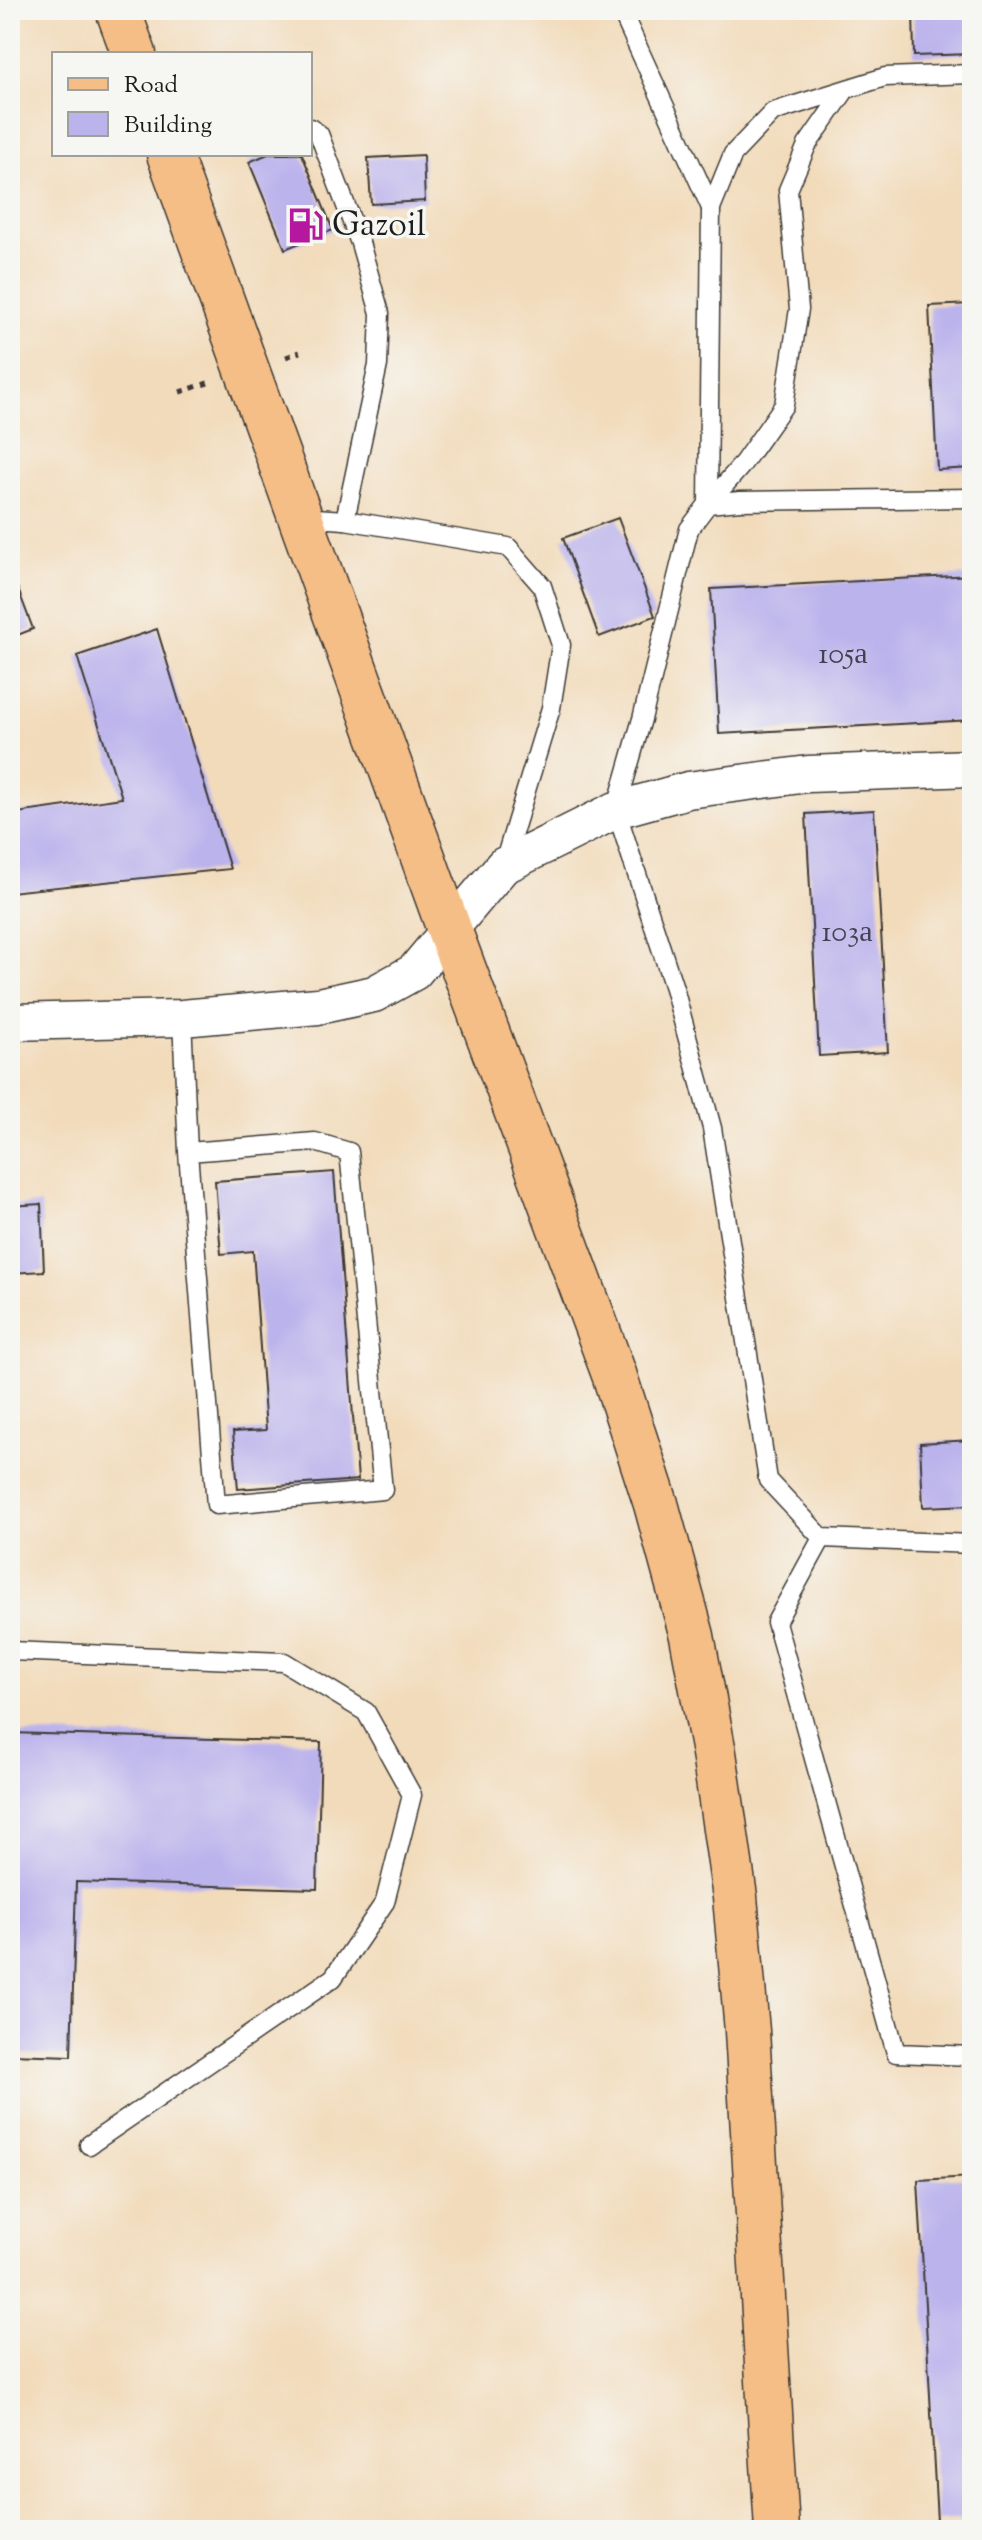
<svg xmlns="http://www.w3.org/2000/svg" width="982" height="2540" font-family="'Sorts Mill Goudy',serif">
<style>
.building{fill:#bbb3ec}
.lines{fill:none;stroke-linecap:round;stroke-linejoin:round}
.service-casing{stroke:#3c3934;stroke-width:21}
.minor-casing{stroke:#3c3934;stroke-width:39}
.primary-casing{stroke:#3c3934;stroke-width:47}
.path{stroke:#3c3934;stroke-width:5;stroke-dasharray:6 6;stroke-linecap:butt}
.service{stroke:#fff;stroke-width:18}
.minor{stroke:#fff;stroke-width:36}
.primary{stroke:#f6be87;stroke-width:44}
.labels{text-anchor:middle;dominant-baseline:central;stroke-width:7;stroke-linejoin:round;paint-order:stroke}
.number-label{font-size:30px;fill:#444250}
.poi-label{font-size:34px;fill:#1c1c1c;stroke:#f6f6f2;text-anchor:start}
</style>
<rect width="100%" height="100%" fill="#f6f6f2"/>
<filter id="ink" filterUnits="userSpaceOnUse"><feTurbulence type="fractalNoise" baseFrequency=".0125" numOctaves="2"/><feDisplacementMap in="SourceGraphic" scale="16" xChannelSelector="R" yChannelSelector="G"/><feConvolveMatrix kernelMatrix="1 2 1 2 8 2 1 2 1" color-interpolation-filters="sRGB"/></filter>
<filter id="wash" filterUnits="userSpaceOnUse"><feTurbulence type="fractalNoise" baseFrequency=".006" numOctaves="4" result="noise"/><feDisplacementMap in="SourceGraphic" scale="32" xChannelSelector="R" yChannelSelector="G"/><feGaussianBlur stdDeviation="1.8" result="paint"/><feColorMatrix in="noise" values="0 0 0 0 0 0 0 0 0 0 0 0 0 0 0 0 0 1.4 0 .05"/><feComposite in="paint" operator="in"/></filter>
<g filter="url(#wash)">
<rect width="100%" height="100%" fill="#f2dbbb"/>
<g id="blocks">
<g class="building">
<polygon points="913,10 972,10 972,54 914,56"/>
<polygon points="268,154 302,154 333,230 285,249 249,162"/>
<polygon points="423,155 425,201 371,204 368,158"/>
<polygon points="972,304 972,392 969,392 972,468 937,470 929,306"/>
<polygon points="618,518 655,616 599,637 563,538"/>
<polygon points="10,568 33,629 10,638"/>
<polygon points="972,575 972,720 719,734 711,589"/>
<polygon points="157,629 230,869 10,892 10,814 122,798 77,656"/>
<polygon points="874,810 888,1052 819,1056 806,814"/>
<polygon points="334,1172 358,1480 238,1489 233,1432 266,1430 253,1251 221,1254 215,1181"/>
<polygon points="41,1204 44,1271 10,1273 10,1206"/>
<polygon points="972,1440 972,1505 923,1507 920,1443"/>
<polygon points="10,1733 321,1742 317,1889 76,1882 71,2056 10,2054"/>
<polygon points="972,2177 972,2519 937,2521 918,2180"/>
</g>
</g>
</g>
<g filter="url(#ink)">
<use href="#blocks" fill-opacity="0" stroke="#3c3934" stroke-width="2"/>
<g class="lines">
<defs>
<g id="service">
<polyline points="621,10 711,208"/>
<polyline points="846,89 807,145 788,190 799,309 784,405 741,466 708,504 711,208 733,154 773,112 885,77 972,74"/>
<polyline points="310,128 319,134 360,243 380,313 378,365 345,520"/>
<polyline points="972,498 740,501 708,504 689,529 642,719 616,810 674,988 712,1128 768,1480 822,1538 972,1544"/>
<polyline points="300,517 345,520 508,547 542,586 561,645 551,708 504,863"/>
<polyline points="182,1018 188,1152 216,1505 383,1490 349,1152 315,1142 188,1152"/>
<polyline points="822,1538 776,1622 896,2053 972,2056"/>
<polyline points="10,1651 284,1662 366,1712 412,1795 385,1902 333,1978 89,2145"/>
</g>
<polyline id="minor" points="10,1022 182,1018 318,1006 374,994 414,972 503,866 616,810 688,790 808,774 972,768"/>
<g id="primary">
<polyline points="118,10 134,54"/>
<polyline points="169,154 450,932 614,1374 656,1504 692,1636 714,1753 735,1897 747,2031 777,2530"/>
</g>
</defs>
<use href="#service" class="service-casing"/>
<use href="#minor" class="minor-casing"/>
<use href="#primary" class="primary-casing"/>
<g class="path">
<polyline points="286,357 300,352"/>
<polyline points="180,392 208,383"/>
</g>
<use href="#service" class="service"/>
<use href="#minor" class="minor"/>
<use href="#primary" class="primary"/>
</g>
</g>
<defs>
<symbol id="fuel-bare" viewBox="-9 -9 18 18"><path d="M-5.5-6h7V0h2V4h1.3V-2.5L3-4.5l.8-.8L6-3V5H2.5V1h-1V6h-7ZM-4.2-4.7v3.2H.2V-4.7Z" fill="#b5179e" stroke="#f6f6f2" stroke-width="2.5" paint-order="stroke"/></symbol>
</defs>
<g fill-rule="evenodd">
<use href="#fuel-bare" x="280" y="200" width="51" height="51"/>
</g>
<g class="labels">
<g class="number-label">
<text x="843" y="655">105а</text>
<text x="847" y="933">103а</text>
</g>
<g class="poi-label">
<text x="332" y="226">Gazoil</text>
</g>
</g>
<rect width="982" height="2540" fill="none" stroke="#f6f6f2" stroke-width="40"/>
<rect x="52" y="52" width="260" height="104" fill="#f6f6f2" stroke="#9f9f9c" stroke-width="2"/>
<rect x="68" y="78" width="40" height="12" fill="#f6be87" stroke="#9f9f9c" stroke-width="2"/>
<text x="124" y="92" font-size="24" fill="#1c1c1c">Road</text>
<rect x="68" y="112" width="40" height="24" fill="#bbb3ec" stroke="#9f9f9c" stroke-width="2"/>
<text x="124" y="132" font-size="24" fill="#1c1c1c">Building</text>
</svg>
